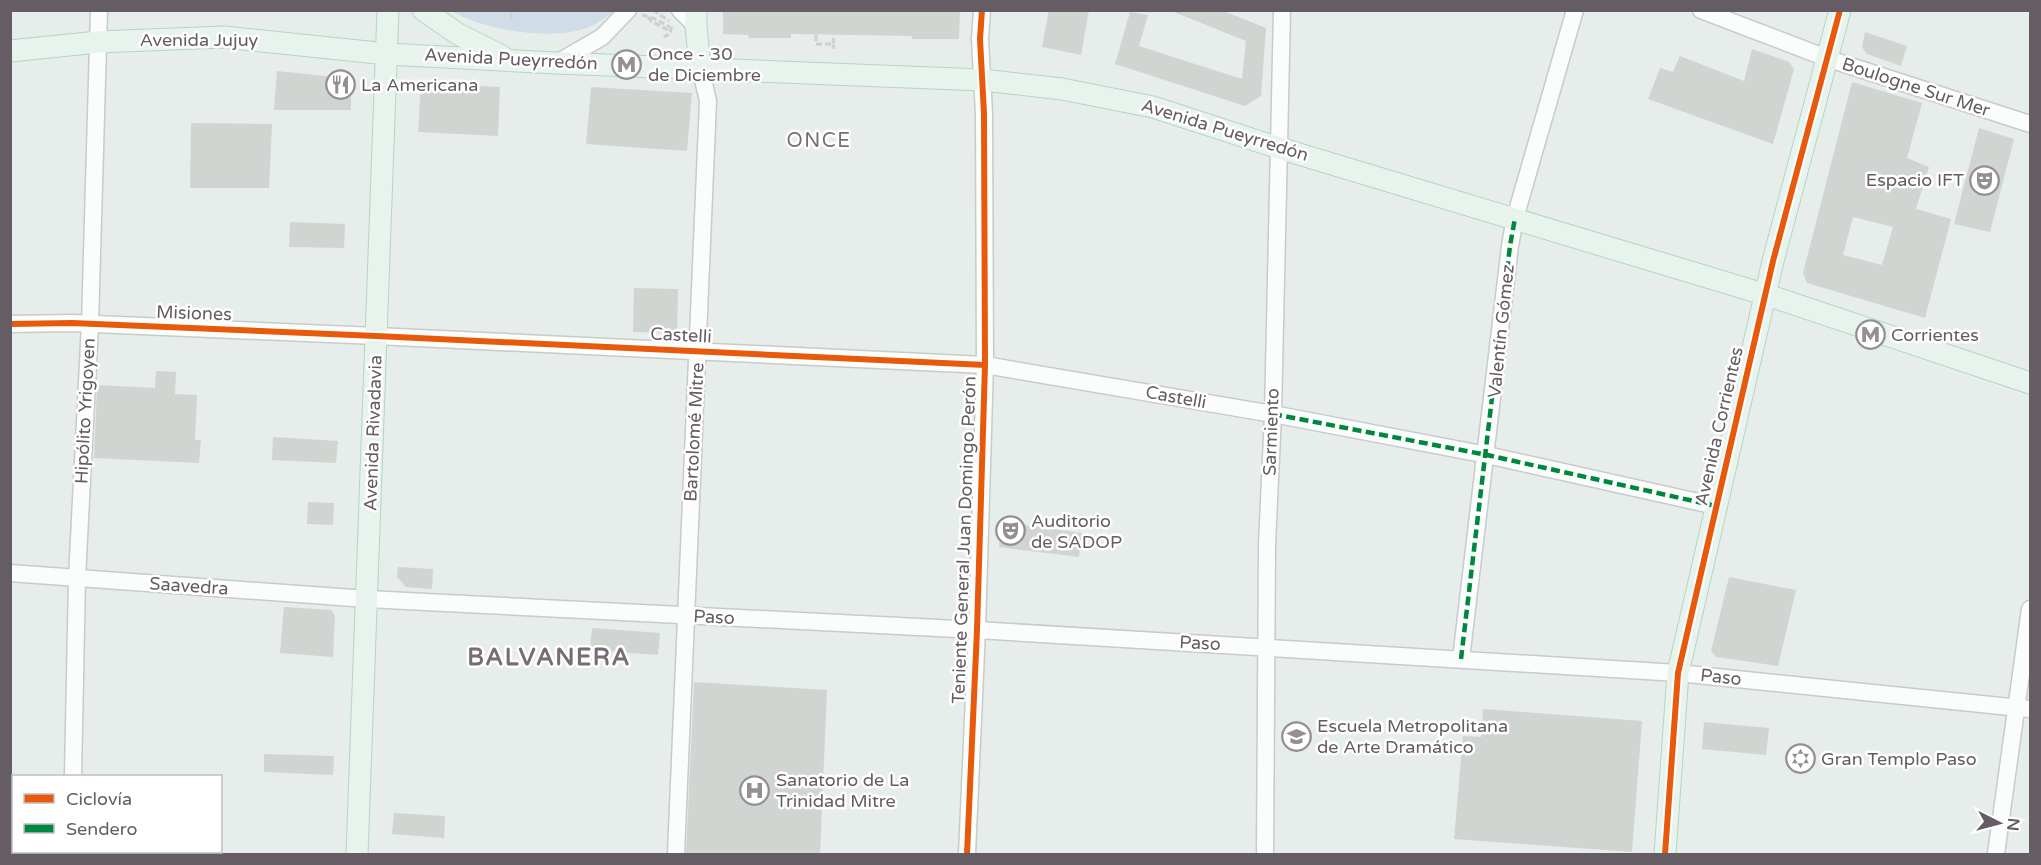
<svg xmlns="http://www.w3.org/2000/svg" width="2041" height="865" font-family="'Varela Round',sans-serif">
<style>
.green{fill:#d1dce9}
.building{fill:#d1d5d2;fill-rule:evenodd}
.lines{fill:none;stroke-linecap:round;stroke-linejoin:round}
.minor-casing{stroke:#c9caca;stroke-width:19}
.major-casing{stroke:#b3d6c0;stroke-width:23}
.path{stroke:#cfcfd4;stroke-width:3;stroke-dasharray:6 3;stroke-linecap:butt}
.minor{stroke:#fbfcfc;stroke-width:16}
.major{stroke:#e8f3ed;stroke-width:21}
.quiet{stroke:#00873e;stroke-width:4.5;stroke-dasharray:9 4.5;stroke-linecap:butt}
.cycleway-casing{stroke:#fff;stroke-width:10}
.cycleway{stroke:#e8590c;stroke-width:6}
.labels{text-anchor:middle;dominant-baseline:central;stroke-width:5;stroke-linejoin:round;paint-order:stroke}
.street-label{font-size:18px;fill:#665c64;stroke:#fff}
.poi-label{font-size:18px;fill:#665c64;stroke:#fff;text-anchor:start}
.neighbourhood-label{font-size:20px;letter-spacing:1.5px;fill:#786d77;stroke:#fff}
.district-label{font-size:24px;font-weight:bold;letter-spacing:1.5px;fill:#786d77;stroke:#fff}
</style>
<rect width="100%" height="100%" fill="#e7edea"/>
<path class="green" d="M451,11L614,10V11C607,17 597,24 587,28C550,41 485,30 451,11Z"/>
<g class="building">
<polygon points="723,10 960,10 959,39 912,39 912,36 791,34 791,38 749,38 748,35 723,34"/>
<polygon points="1049,10 1089,10 1081,55 1042,47"/>
<polygon points="1169,10 1221,10 1266,28 1261,96 1245,106 1115,64 1130,12 1148,15 1139,46 1242,79 1246,41"/>
<polygon points="1865,32 1907,46 1901,66 1867,54 1862,47"/>
<polygon points="1752,49 1789,62 1794,69 1773,144 1648,99 1660,68 1673,72 1680,56 1744,81"/>
<polygon points="277,71 345,78 351,83 351,110 274,110"/>
<path d="M1852,82L1922,103L1907,158L1929,167L1916,209L1951,219L1925,318L1807,283L1803,273ZM1853,217L1893,227L1882,265L1843,255Z"/>
<polygon points="421,83 500,87 498,136 418,132"/>
<polygon points="591,87 692,93 687,151 586,144"/>
<polygon points="191,123 272,124 269,188 190,188"/>
<polygon points="1979,128 2014,139 1990,232 1954,224"/>
<polygon points="290,222 345,224 344,248 289,247"/>
<polygon points="634,288 678,289 677,333 633,332"/>
<polygon points="156,371 176,372 175,394 197,395 195,440 201,440 199,463 94,458 97,385 155,388"/>
<polygon points="273,437 338,441 336,463 272,460"/>
<polygon points="308,502 334,503 333,525 307,524"/>
<polygon points="1001,522 1082,533 1079,557 999,547"/>
<polygon points="398,567 433,569 432,589 406,587 397,577"/>
<polygon points="1729,577 1796,590 1778,666 1716,657 1711,651"/>
<polygon points="284,607 331,610 335,616 333,657 280,653"/>
<polygon points="592,628 660,633 658,655 590,650"/>
<polygon points="694,682 827,690 820,855 686,855"/>
<polygon points="1483,709 1642,721 1632,852 1454,839 1463,736 1481,737"/>
<polygon points="1704,722 1769,728 1766,755 1702,749"/>
<polygon points="264,754 334,756 333,775 264,772"/>
<polygon points="394,813 445,816 444,838 392,834"/>
</g>
<g class="lines">
<defs>
<g id="minor">
<polyline points="680,10 696,26"/>
<polyline points="1701,10 1832,60 2030,124"/>
<polyline points="557,63 602,37 628,10"/>
<polyline points="10,324 72,323 376,336 985,365 1273,414 1487,455 1716,506"/>
<polyline points="10,573 367,599 977,630 1678,673 2030,709"/>
<polyline points="1461,659 1510,246 1515,218 1575,10"/>
<polyline points="73,776 77,578 90,324 99,10"/>
<polyline points="72,854 72,852"/>
<polyline points="676,854 708,101 700,67"/>
<polyline points="967,854 977,630 985,365 984,114 980,39 982,10"/>
<polyline points="1265,854 1267,544 1273,414 1282,10"/>
<polyline points="1996,854 2030,609"/>
</g>
<g id="major">
<polyline points="423,10 458,34 502,56"/>
<polyline points="696,10 696,26 700,67"/>
<polyline points="10,51 98,42 224,37 387,54 556,63 983,80 1062,89 1153,107 1279,148 1770,296 2030,383"/>
<polyline points="357,854 388,10"/>
<polyline points="1665,854 1678,673 1773,261 1840,10"/>
</g>
</defs>
<use href="#minor" class="minor-casing"/>
<use href="#major" class="major-casing"/>
<g class="path">
<polyline points="653,10 669,21"/>
<polyline points="642,15 653,18 670,27"/>
<polyline points="648,17 651,21 668,30"/>
<polyline points="511,19 511,10"/>
<polyline points="816,35 816,44 833,44 834,49"/>
<polyline points="665,38 665,36 670,34 672,25"/>
<polyline points="833,44 834,35"/>
</g>
<use href="#minor" class="minor"/>
<use href="#major" class="major"/>
<g class="quiet">
<polyline points="1273,414 1487,455 1716,506"/>
<polyline points="1461,659 1510,246 1515,218"/>
</g>
<defs>
<g id="cycleway">
<polyline points="10,324 72,323 376,336 985,365"/>
<polyline points="967,854 977,630 985,365 984,114 980,39 982,10"/>
<polyline points="1665,854 1678,673 1773,261 1840,10"/>
</g>
</defs>
<use href="#cycleway" class="cycleway-casing"/>
<use href="#cycleway" class="cycleway"/>
</g>
<defs>
<symbol id="metro-ring" viewBox="-11 -11 22 22"><circle r="9.5" fill="#fff" stroke="#938f93" stroke-width="1.5"/><path d="M-5.5 5V-5H-3L0 0L3-5H5.5V5H3V-.5L0 4L-3-.5V5Z" fill="#938f93"/></symbol>
<symbol id="restaurant-ring" viewBox="-11 -11 22 22"><circle r="9.5" fill="#fff" stroke="#938f93" stroke-width="1.5"/><path d="M-5-6h1v4h1v-4h1v4h1v-4h1v5L-1.5 .5V6h-2V.5L-5-1ZM5-6V6H3V1.5H1.5Q1.5-4 5-6Z" fill="#938f93"/></symbol>
<symbol id="theatre-ring" viewBox="-11 -11 22 22"><circle r="9.5" fill="#fff" stroke="#938f93" stroke-width="1.5"/><path d="M-5-5.5Q0-4 5-5.5V0Q5 5 0 6Q-5 5-5 0ZM-3.3-2.5H-1v1.5H-3.3ZM1-2.5H3.3v1.5H1ZM-2.8 1Q0 5.5 2.8 1Z" fill="#938f93"/></symbol>
<symbol id="university-ring" viewBox="-11 -11 22 22"><circle r="9.5" fill="#fff" stroke="#938f93" stroke-width="1.5"/><path d="M0-5L7-2L0 1L-7-2ZM-4 1L0 2.5L4 1V4Q0 6-4 4Z" fill="#938f93"/></symbol>
<symbol id="synagogue-ring" viewBox="-11 -11 22 22"><circle r="9.5" fill="#fff" stroke="#938f93" stroke-width="1.5"/><path d="M0-6.5L5.6 3.2H-5.6ZM0 6.5L5.6-3.2H-5.6Z" fill="#938f93"/></symbol>
<symbol id="hospital-ring" viewBox="-11 -11 22 22"><circle r="9.5" fill="#fff" stroke="#938f93" stroke-width="1.5"/><path d="M-5-5h3v3.5h4V-5h3V5h-3V1.5h-4V5h-3Z" fill="#938f93"/></symbol>
</defs>
<g fill-rule="evenodd">
<use href="#metro-ring" x="610" y="48" width="33" height="33"/>
<use href="#restaurant-ring" x="324" y="68" width="33" height="33"/>
<use href="#theatre-ring" x="1968" y="164" width="33" height="33"/>
<use href="#metro-ring" x="1854" y="318" width="33" height="33"/>
<use href="#theatre-ring" x="994" y="514" width="33" height="33"/>
<use href="#university-ring" x="1280" y="720" width="33" height="33"/>
<use href="#synagogue-ring" x="1784" y="742" width="33" height="33"/>
<use href="#hospital-ring" x="738" y="774" width="33" height="33"/>
</g>
<g class="labels">
<g class="street-label">
<text x="199" y="40">Avenida Jujuy</text>
<text transform="translate(511 59) rotate(3)">Avenida Pueyrredón</text>
<text transform="translate(1916 87) rotate(18)">Boulogne Sur Mer</text>
<text transform="translate(1225 130) rotate(17)">Avenida Pueyrredón</text>
<text transform="translate(194 313) rotate(2)">Misiones</text>
<text transform="translate(1501 331) rotate(-84)">Valentín Gómez</text>
<text transform="translate(681 335) rotate(3)">Castelli</text>
<text transform="translate(1176 397) rotate(10)">Castelli</text>
<text transform="translate(85 411) rotate(-87)">Hipólito Yrigoyen</text>
<text transform="translate(1719 426) rotate(-77)">Avenida Corrientes</text>
<text transform="translate(694 432) rotate(-87)">Bartolomé Mitre</text>
<text transform="translate(1271 432) rotate(-88)">Sarmiento</text>
<text transform="translate(373 433) rotate(-88)">Avenida Rivadavia</text>
<text transform="translate(964 540) rotate(-88)">Teniente General Juan Domingo Perón</text>
<text transform="translate(189 586) rotate(4)">Saavedra</text>
<text transform="translate(714 617) rotate(3)">Paso</text>
<text transform="translate(1200 643) rotate(3)">Paso</text>
<text transform="translate(1721 677) rotate(6)">Paso</text>
</g>
<g class="poi-label">
<text x="648" y="54">Once - 30<tspan x="648" dy="21">de Diciembre</tspan></text>
<text x="361" y="85">La Americana</text>
<text x="1964" y="180" text-anchor="end">Espacio IFT</text>
<text x="1891" y="335">Corrientes</text>
<text x="1031" y="521">Auditorio<tspan x="1031" dy="21">de SADOP</tspan></text>
<text x="1317" y="726">Escuela Metropolitana<tspan x="1317" dy="21">de Arte Dramático</tspan></text>
<text x="1821" y="759">Gran Templo Paso</text>
<text x="776" y="780">Sanatorio de La<tspan x="776" dy="21">Trinidad Mitre</tspan></text>
</g>
<g class="neighbourhood-label">
<text x="819" y="141">ONCE</text>
</g>
<g class="district-label">
<text x="549" y="657">BALVANERA</text>
</g>
</g>
<rect width="2041" height="865" fill="none" stroke="#665c64" stroke-width="24"/>
<rect x="12" y="775" width="210" height="78" fill="#ffffff" stroke="#c2bec1" stroke-width="1.5"/>
<rect x="24" y="794" width="30" height="9" fill="#e8590c" stroke="#c2bec1" stroke-width="1.5"/>
<text x="66" y="805" font-size="18" fill="#665c64">Ciclovía</text>
<rect x="24" y="824" width="30" height="9" fill="#00873e" stroke="#c2bec1" stroke-width="1.5"/>
<text x="66" y="835" font-size="18" fill="#665c64">Sendero</text>
<g transform="translate(1999 823) rotate(96)" stroke="#ffffff" stroke-width="4.5" paint-order="stroke">
<path d="M0-4.5L10 22L0 15L-10 22Z" fill="#665c64"/>
<text y="-9" font-size="16" font-weight="bold" text-anchor="middle" fill="#665c64">N</text>
</g>
</svg>
